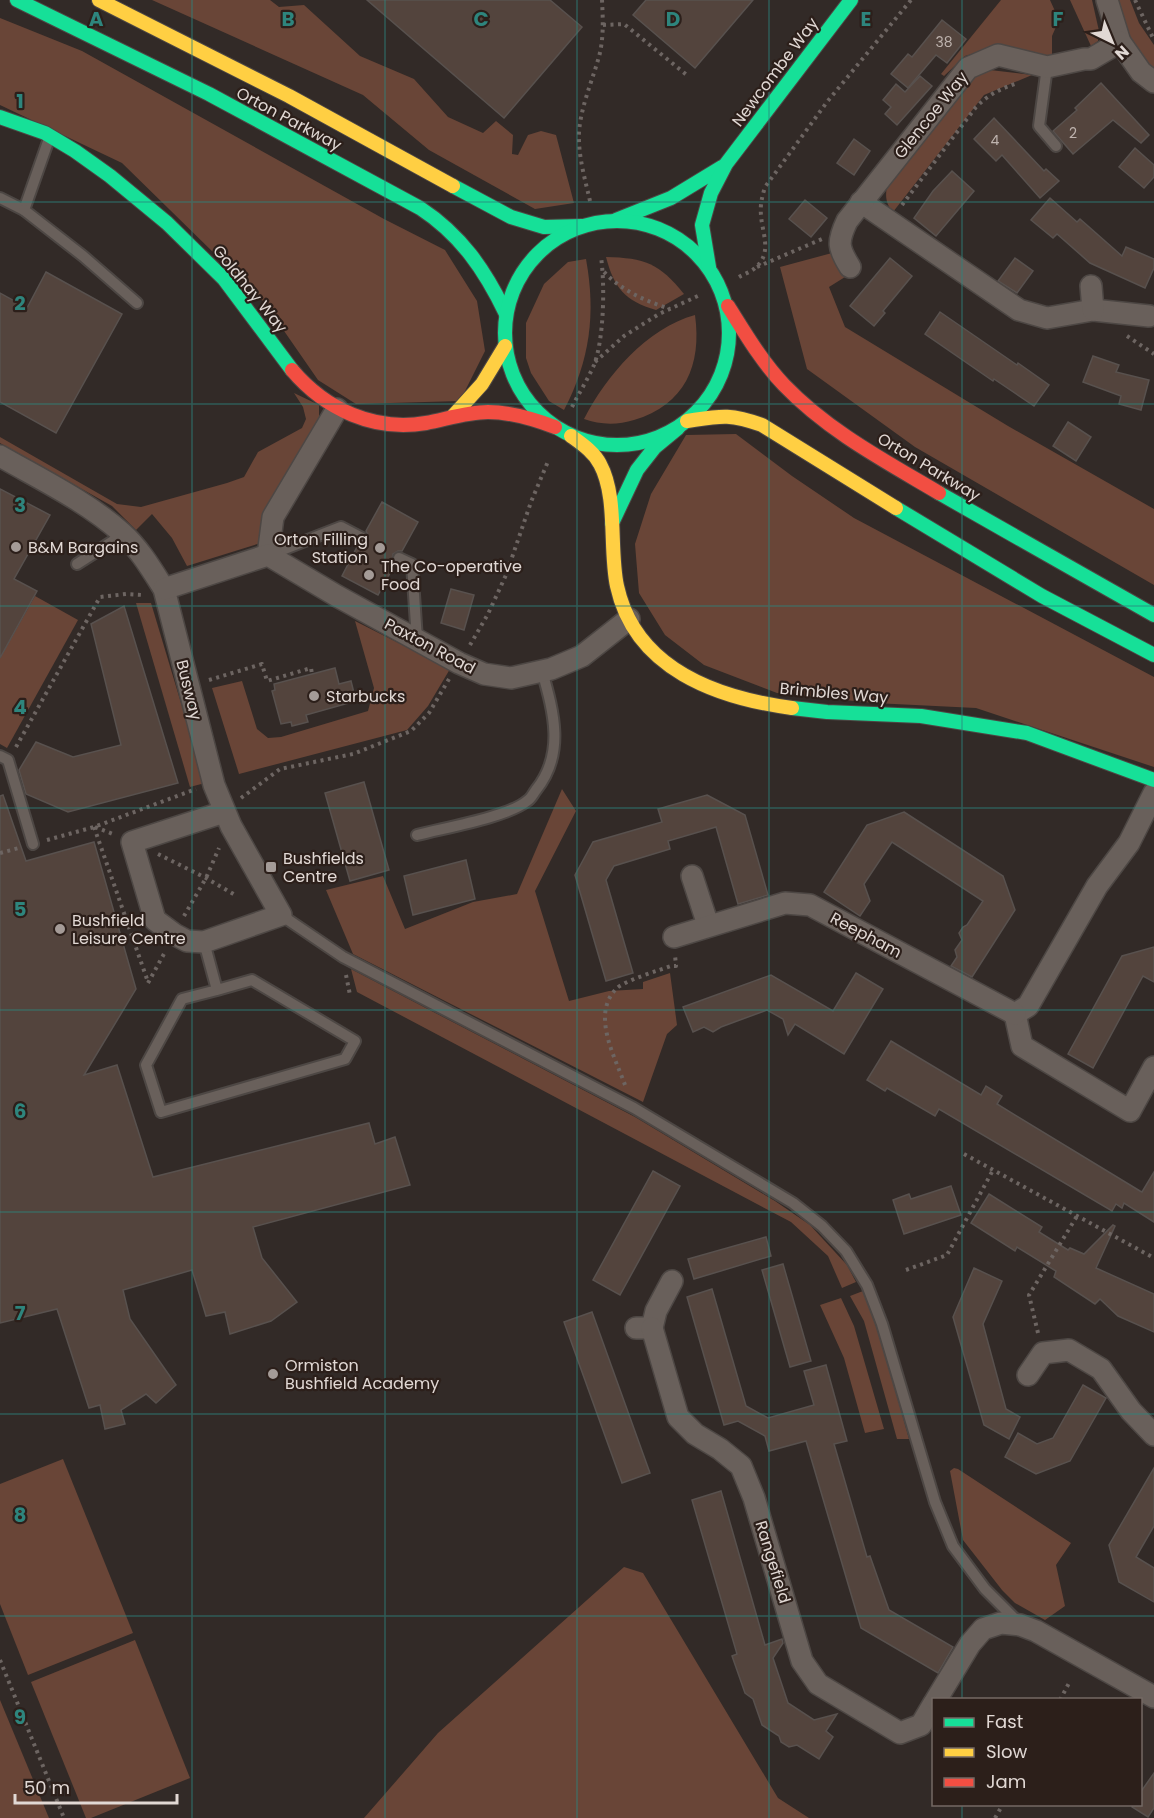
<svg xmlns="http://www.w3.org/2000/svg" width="1154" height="1818" font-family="Poppins,sans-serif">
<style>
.green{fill:#694537}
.building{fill:#53443d;stroke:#58514e;stroke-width:1.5}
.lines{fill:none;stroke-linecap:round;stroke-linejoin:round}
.lane-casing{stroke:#4d4744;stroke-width:14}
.street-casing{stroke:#4d4744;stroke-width:24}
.fast-casing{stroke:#4d4744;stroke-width:16}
.slow-casing{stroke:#4d4744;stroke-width:16}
.jam-casing{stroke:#4d4744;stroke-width:16}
.path{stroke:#6d6562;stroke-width:4;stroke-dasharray:3 4.5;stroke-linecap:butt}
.lane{stroke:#69605b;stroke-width:10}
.street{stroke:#69605b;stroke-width:21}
.fast{stroke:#16e098;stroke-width:14}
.slow{stroke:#ffcf43;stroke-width:14}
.jam{stroke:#f24e42;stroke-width:14}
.grid{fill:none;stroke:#2e857d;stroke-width:1.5;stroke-opacity:0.55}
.poi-dot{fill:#a49b97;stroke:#2c1f1a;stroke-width:2}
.labels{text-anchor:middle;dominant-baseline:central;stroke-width:4.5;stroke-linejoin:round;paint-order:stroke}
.number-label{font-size:14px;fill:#beb3ae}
.street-label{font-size:16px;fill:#e1d8d4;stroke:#2c1f1a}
.poi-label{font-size:16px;fill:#e1d8d4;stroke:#2c1f1a;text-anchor:start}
.grid-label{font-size:20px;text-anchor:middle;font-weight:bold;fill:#2e857d;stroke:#2c1f1a;stroke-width:4.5;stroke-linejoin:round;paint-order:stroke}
</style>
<rect width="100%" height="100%" fill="#322a27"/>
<g class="green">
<polygon points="152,0 270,0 279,7 304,5 360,56 414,79 448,117 483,133 496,121 513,135 512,154 518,155 528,135 541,131 556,135 574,203 535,209 429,150 363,95"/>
<polygon points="1001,0 1050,0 1059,20 1052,36 1052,57 985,50 965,56 944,76 941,74"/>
<polygon points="1070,0 1092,0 1099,31 1098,41 1091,46"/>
<path d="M1116,0H1130L1139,23L1154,45V69C1132,51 1125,26 1116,0Z"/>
<polygon points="0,18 82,51 384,219 445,250 477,301 485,351 460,401 356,404 318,380 264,302 122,163 0,105"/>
<path d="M990,70L1032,75L984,95L893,212C886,204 885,197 887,186L973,78Z"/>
<polygon points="832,253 845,277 829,287 845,327 1008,426 1154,509 1154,585 915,447 807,369 780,267"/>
<path d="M606,257C645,258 659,263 684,294L656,310C625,301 614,288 606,257Z"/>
<path d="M586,259C596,314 590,360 564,410L549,401L531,373L526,358V323L544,284L568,262Z"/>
<path d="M695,315C702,365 685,405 634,420C618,425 600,425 584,419C606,376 647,328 695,315Z"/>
<polygon points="294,393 319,405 319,430 264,542 187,566 172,538 152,514 136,530 112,506 0,443 0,437 117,504 141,507 227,483 244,477 258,452 302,428 306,419 303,407"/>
<polygon points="736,434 792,476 854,518 1154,677 1154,767 976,708 874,703 777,693 704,665 665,635 639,593 635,544 651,494 686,435"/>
<polygon points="35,596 78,620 7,748 0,744 0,658"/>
<polygon points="136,603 151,603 205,783 190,787"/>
<polygon points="355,621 450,669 428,706 407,730 239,774 212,688 242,681 257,729 268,738 281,737 368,711 374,688"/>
<polygon points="562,789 576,811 535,891 569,1001 609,991 643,989 643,982 670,973 677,1025 667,1034 643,1102 353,954 326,890 383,876 405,929 473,902 517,894"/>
<polygon points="351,969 635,1117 775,1201 810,1225 847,1265 856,1282 842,1288 828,1256 791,1222 357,992"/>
<polygon points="863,1291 882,1342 909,1439 897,1439 864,1321 850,1296"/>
<polygon points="841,1298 854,1326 884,1429 865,1433 844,1358 820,1305"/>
<polygon points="63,1459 133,1633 28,1675 0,1604 0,1484"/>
<polygon points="954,1468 958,1469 1071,1543 1056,1565 1065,1606 1045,1620 1015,1603 1002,1590 963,1540 950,1471"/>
<polygon points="624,1567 643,1573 778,1798 809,1818 364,1818 438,1733"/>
<polygon points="135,1640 190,1778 91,1818 86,1818 31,1682"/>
<polygon points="0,1700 49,1818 0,1818"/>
</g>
<g class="building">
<polygon points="367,0 550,0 582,27 504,118"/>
<polygon points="646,0 753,0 695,68 633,15"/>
<polygon points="942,20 966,39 947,63 936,55 908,88 891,74 908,54 912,57"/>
<polygon points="920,76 932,86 897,125 885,114 891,107 883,100 896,84 905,92"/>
<polygon points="1101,83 1149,135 1141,143 1113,120 1073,154 1053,131 1077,110 1075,108"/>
<polygon points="994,118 1044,171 1046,169 1059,181 1040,198 1002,155 996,161 974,139"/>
<polygon points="854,139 870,151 854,175 837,163"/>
<polygon points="1135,148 1154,165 1154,177 1144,188 1119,167"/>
<polygon points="952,171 974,191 936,236 914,218 933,191"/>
<polygon points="1050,198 1077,222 1080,219 1122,256 1126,247 1154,259 1154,268 1145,288 1090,263 1057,234 1053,238 1031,220"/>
<polygon points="805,200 827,218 811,237 789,219"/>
<polygon points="890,258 912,276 883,311 885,313 874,326 850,306"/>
<polygon points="1015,258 1033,271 1017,293 998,281"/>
<polygon points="46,272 122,314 56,433 0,402 0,293 27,308"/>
<polygon points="940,312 1017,365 1018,363 1049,385 1034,406 994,379 993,381 925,334"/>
<polygon points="1093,356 1119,365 1116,372 1149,380 1141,410 1119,404 1121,396 1083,382"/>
<polygon points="1068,422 1091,437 1076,461 1053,446"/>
<polygon points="0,489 50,515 14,579 37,591 0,658"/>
<polygon points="382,502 418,522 402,551 398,551 393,554 392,559 395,564 378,595 342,576 358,545 363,545 368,542 369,537 366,531"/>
<polygon points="451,589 474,595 464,630 441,623"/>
<polygon points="124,606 178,783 68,812 26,794 19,770 36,742 73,757 121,745 91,624"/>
<polygon points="335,668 339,684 351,681 356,701 306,715 308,722 292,726 291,722 281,724 272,691 275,690 274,684"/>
<polygon points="364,782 389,870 350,881 325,793"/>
<polygon points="3,795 26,861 94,842 136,989 84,1075 117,1065 153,1177 369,1123 375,1144 395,1137 410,1185 253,1227 262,1258 297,1302 271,1321 230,1334 225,1312 206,1316 192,1270 123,1290 130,1319 176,1385 156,1403 146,1394 121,1410 125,1424 105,1429 100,1405 89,1408 57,1309 0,1323 0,796"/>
<polygon points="707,795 745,815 768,895 738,904 716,827 668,841 670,849 614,866 606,880 633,973 606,981 575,875 593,842 662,822 658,809"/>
<polygon points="904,812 1003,876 1015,910 972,977 951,966 957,957 955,950 962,940 959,933 963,927 967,925 983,901 892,842 864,884 870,901 860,916 824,892 867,825"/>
<polygon points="466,860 475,899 413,915 404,876"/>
<polygon points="1154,947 1154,982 1143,976 1093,1068 1068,1054 1122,956"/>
<polygon points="856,973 883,989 844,1054 795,1024 788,1035 783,1019 767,1010 721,1027 713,1032 704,1027 693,1032 683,1007 771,975 833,1011"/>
<polygon points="891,1041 981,1095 986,1086 1002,1096 997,1104 1140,1191 1142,1192 1154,1172 1154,1222 1124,1203 1122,1208 1116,1204 1112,1211 939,1109 935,1116 887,1088 885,1091 867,1080"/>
<polygon points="653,1171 680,1186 620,1295 593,1280"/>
<polygon points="951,1186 961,1215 904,1234 893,1200 909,1194 911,1199"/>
<polygon points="989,1194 1042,1227 1039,1232 1068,1250 1070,1248 1084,1254 1113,1225 1115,1226 1096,1268 1154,1294 1154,1332 1118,1316 1100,1299 1095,1304 1054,1277 1056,1271 1017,1247 1015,1251 971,1223"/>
<polygon points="766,1237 771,1256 694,1279 688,1259"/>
<polygon points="783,1264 811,1361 790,1367 762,1270"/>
<polygon points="974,1268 1002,1281 983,1324 1006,1409 1020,1417 1009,1439 984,1425 953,1317"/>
<polygon points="712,1289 746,1406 768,1418 814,1405 804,1371 826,1365 847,1441 834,1444 867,1557 870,1556 889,1610 953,1647 938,1673 861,1628 806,1441 769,1451 765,1436 738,1421 724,1425 687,1297"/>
<polygon points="592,1312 650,1473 622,1483 564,1322"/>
<polygon points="1083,1385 1106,1398 1070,1461 1036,1474 1005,1457 1018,1433 1037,1444 1053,1438"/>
<polygon points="1154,1468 1154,1526 1136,1557 1154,1568 1154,1602 1119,1582 1109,1545"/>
<polygon points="721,1491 765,1645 782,1639 783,1643 773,1658 788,1703 814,1720 837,1714 826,1731 833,1737 819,1759 797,1745 789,1747 781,1742 779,1736 762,1725 753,1699 745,1693 732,1656 737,1654 692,1500"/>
<polygon points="1154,1773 1154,1808 1148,1817 1132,1807 1133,1804 1140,1804 1140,1793"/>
</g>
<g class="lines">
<defs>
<g id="lane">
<polyline points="1047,67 1039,126 1056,146"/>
<polyline points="0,198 24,210 50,136"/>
<polyline points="24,210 83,256 137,303"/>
<polyline points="269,555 341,527 362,538"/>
<polyline points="399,558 412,564 417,640"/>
<polyline points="77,564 124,534"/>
<polyline points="0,756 8,760 33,844"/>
<path d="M417,835C443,828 508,817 527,801C531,799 533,794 536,790C565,754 554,713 542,671"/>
<polyline points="281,915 343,957 634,1108 793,1203 822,1226 846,1251 867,1285 882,1324 935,1502 953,1546 985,1589 1018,1622"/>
<polyline points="204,942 217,990 182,999 146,1065 161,1112 345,1059 355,1041 252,980 217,990"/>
</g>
<g id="street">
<polyline points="1107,0 1120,42 1141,72 1154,82"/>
<polyline points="861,202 1019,310 1047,318 1093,310 1149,316"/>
<path d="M850,267C838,248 837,242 847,221L968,68L998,55L1047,67L1084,59H1091L1120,42"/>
<polyline points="1091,286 1093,310"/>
<path d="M0,456C42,480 86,501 122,533C139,548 152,570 164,589L214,785L231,826L281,915L204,942L187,941L174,934L155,920L132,842L224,812"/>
<polyline points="268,555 273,517 337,409"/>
<polyline points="164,589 268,555 337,596 459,663 484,674 511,678 551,669 582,656 629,619"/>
<polyline points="1154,793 1129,843 1097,886 1028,1006 1015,1014 1022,1046 1130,1111 1154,1067"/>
<polyline points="692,876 708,925"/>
<polyline points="674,937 785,903 810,905 1015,1014"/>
<polyline points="636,1328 652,1328 656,1311 672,1281"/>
<polyline points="652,1328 678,1417 695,1434 720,1449 741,1466 754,1498 802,1661 818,1684 900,1733 921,1725 934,1703"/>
<polyline points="1028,1375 1043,1353 1069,1350 1101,1369 1131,1411 1154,1435"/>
<polyline points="936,1700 970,1644 983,1629 1001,1623 1020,1625 1036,1631 1154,1697"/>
</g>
<g id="fast">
<path d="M17,0L209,94L420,208C461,235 485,270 506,314"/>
<polyline points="0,117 45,133 75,151 110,176 167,223 224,279 292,370"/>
<polyline points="453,186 511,217 544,227 582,226"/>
<polyline points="616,220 671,198 722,167"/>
<circle cx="617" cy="333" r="112"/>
<polyline points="709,267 702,225 711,193 726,164 851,0"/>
<polyline points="939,493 1154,615"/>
<polyline points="896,508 1042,596 1154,655"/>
<polyline points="612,523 637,470 655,447 678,428"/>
<polyline points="792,708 827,712 921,716 1027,733 1154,780"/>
</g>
<g id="slow">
<polyline points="99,0 289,96 453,186"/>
<polyline points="453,416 482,384 505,346"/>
<path d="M687,421C720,416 729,413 762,425L896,508"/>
<path d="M571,436C582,444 594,452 600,464C618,497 609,549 617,586C635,669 717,698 792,708"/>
</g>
<g id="jam">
<path d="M728,306C745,333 762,362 784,385C828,431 885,461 939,493"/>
<path d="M292,370C325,409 374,432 426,423C447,419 467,412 488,412C512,412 534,419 555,427"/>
</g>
</defs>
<use href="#lane" class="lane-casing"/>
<use href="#street" class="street-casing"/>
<use href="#fast" class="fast-casing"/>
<use href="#slow" class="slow-casing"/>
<use href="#jam" class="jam-casing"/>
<g class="path">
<polyline points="1135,0 1154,40"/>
<polyline points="603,25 624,24 688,76"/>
<path d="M590,201C585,179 578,156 579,132C581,107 591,84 598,60C604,41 603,20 602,0"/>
<path d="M902,205L976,107C989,94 1002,88 1018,83"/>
<polyline points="757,267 822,239"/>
<path d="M604,272C622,291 646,301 670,309"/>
<path d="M739,277C744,274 751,272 755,268C773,253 762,233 761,215C760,205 762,197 765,187L827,102L911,0"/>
<polyline points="1127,336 1154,354"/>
<polyline points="595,362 624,336 659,314 700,295"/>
<path d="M572,407C579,393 588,379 594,365C604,339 605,285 601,257"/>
<polyline points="470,645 488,614 506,575 531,502 549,459"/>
<polyline points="209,680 262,664 267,681 311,668 312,674"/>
<polyline points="16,747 100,597 126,594 143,595"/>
<polyline points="241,798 280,769 353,754 411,731 429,713 449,679"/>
<polyline points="94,827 148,982"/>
<polyline points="95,827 113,834"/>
<polyline points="47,840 94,827 196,789"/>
<polyline points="0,853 19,848"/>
<polyline points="158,854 206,878 235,895"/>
<polyline points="184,916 206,878 219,848"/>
<polyline points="346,975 350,995"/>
<polyline points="148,983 165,952"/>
<path d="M625,1085C615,1057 591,1015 616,989C623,981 660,970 671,966H676L675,955"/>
<polyline points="964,1154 1154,1258"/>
<polyline points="906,1270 947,1255 993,1170"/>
<polyline points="1038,1333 1029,1295 1077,1216"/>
<polyline points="0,1660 64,1818"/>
<polyline points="1060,1700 1069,1683"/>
<polyline points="995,1818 1003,1804"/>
</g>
<use href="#lane" class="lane"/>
<use href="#street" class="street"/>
<use href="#fast" class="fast"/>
<use href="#slow" class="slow"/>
<use href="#jam" class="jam"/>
</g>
<path class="grid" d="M192,0V1818M385,0V1818M577,0V1818M769,0V1818M962,0V1700M0,202H1154M0,404H1154M0,606H1154M0,808H1154M0,1010H1154M0,1212H1154M0,1414H1154M0,1616H1154M962,1804V1818"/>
<g class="poi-dot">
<circle cx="16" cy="547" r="6"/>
<circle cx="380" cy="548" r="6"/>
<circle cx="369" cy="575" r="6"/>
<circle cx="314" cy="696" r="6"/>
<rect x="265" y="861" width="12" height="12" rx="3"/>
<circle cx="60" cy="929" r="6"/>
<circle cx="273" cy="1374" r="6"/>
</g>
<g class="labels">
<g class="number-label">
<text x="944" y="42">38</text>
<text x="1073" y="133">2</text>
<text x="995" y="140">4</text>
</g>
<g class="street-label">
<text transform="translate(775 72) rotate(-53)">Newcombe Way</text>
<text transform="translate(931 115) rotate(-51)">Glencoe Way</text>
<text transform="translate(289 119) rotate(28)">Orton Parkway</text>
<text transform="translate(250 289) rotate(51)">Goldhay Way</text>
<text transform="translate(929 467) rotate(31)">Orton Parkway</text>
<text transform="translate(430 646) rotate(28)">Paxton Road</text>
<text transform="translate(189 690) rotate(76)">Busway</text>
<text transform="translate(834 693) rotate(5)">Brimbles Way</text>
<text transform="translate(866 935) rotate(28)">Reepham</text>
<text transform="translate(773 1562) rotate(73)">Rangefield</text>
</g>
<g class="poi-label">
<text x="368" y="539" text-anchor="end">Orton Filling<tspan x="368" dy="18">Station</tspan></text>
<text x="28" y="547">B&amp;M Bargains</text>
<text x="381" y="566">The Co-operative<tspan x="381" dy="18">Food</tspan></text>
<text x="326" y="696">Starbucks</text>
<text x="283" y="858">Bushfields<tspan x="283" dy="18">Centre</tspan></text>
<text x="72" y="920">Bushfield<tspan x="72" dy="18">Leisure Centre</tspan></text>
<text x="285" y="1365">Ormiston<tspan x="285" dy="18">Bushfield Academy</tspan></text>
</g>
</g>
<g class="grid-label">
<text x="96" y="26">A</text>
<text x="288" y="26">B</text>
<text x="481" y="26">C</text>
<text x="673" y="26">D</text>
<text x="866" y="26">E</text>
<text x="1058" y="26">F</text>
<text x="20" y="108">1</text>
<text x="20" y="310">2</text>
<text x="20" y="512">3</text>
<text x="20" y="714">4</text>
<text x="20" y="916">5</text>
<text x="20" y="1118">6</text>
<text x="20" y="1320">7</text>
<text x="20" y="1522">8</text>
<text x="20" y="1724">9</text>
</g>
<rect x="932" y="1698" width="210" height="108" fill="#2c1f1a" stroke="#746964" stroke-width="1.5"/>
<rect x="944" y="1718" width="30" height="9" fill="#16e098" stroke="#746964" stroke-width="1.5"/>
<text x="986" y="1728" font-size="18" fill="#e1d8d4">Fast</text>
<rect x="944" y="1748" width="30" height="9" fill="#ffcf43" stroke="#746964" stroke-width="1.5"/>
<text x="986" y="1758" font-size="18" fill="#e1d8d4">Slow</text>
<rect x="944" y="1778" width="30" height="9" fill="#f24e42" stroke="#746964" stroke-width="1.5"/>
<text x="986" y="1788" font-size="18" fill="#e1d8d4">Jam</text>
<g transform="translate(1112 42) rotate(137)" stroke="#2c1f1a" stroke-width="4.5" paint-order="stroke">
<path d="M0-4.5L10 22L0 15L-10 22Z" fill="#e1d8d4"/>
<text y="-9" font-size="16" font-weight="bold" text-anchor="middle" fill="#e1d8d4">N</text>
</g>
<path d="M15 1794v9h162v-9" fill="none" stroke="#e1d8d4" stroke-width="3"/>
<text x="24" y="1794" font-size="18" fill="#e1d8d4" stroke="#2c1f1a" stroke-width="4.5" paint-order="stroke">50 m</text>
</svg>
